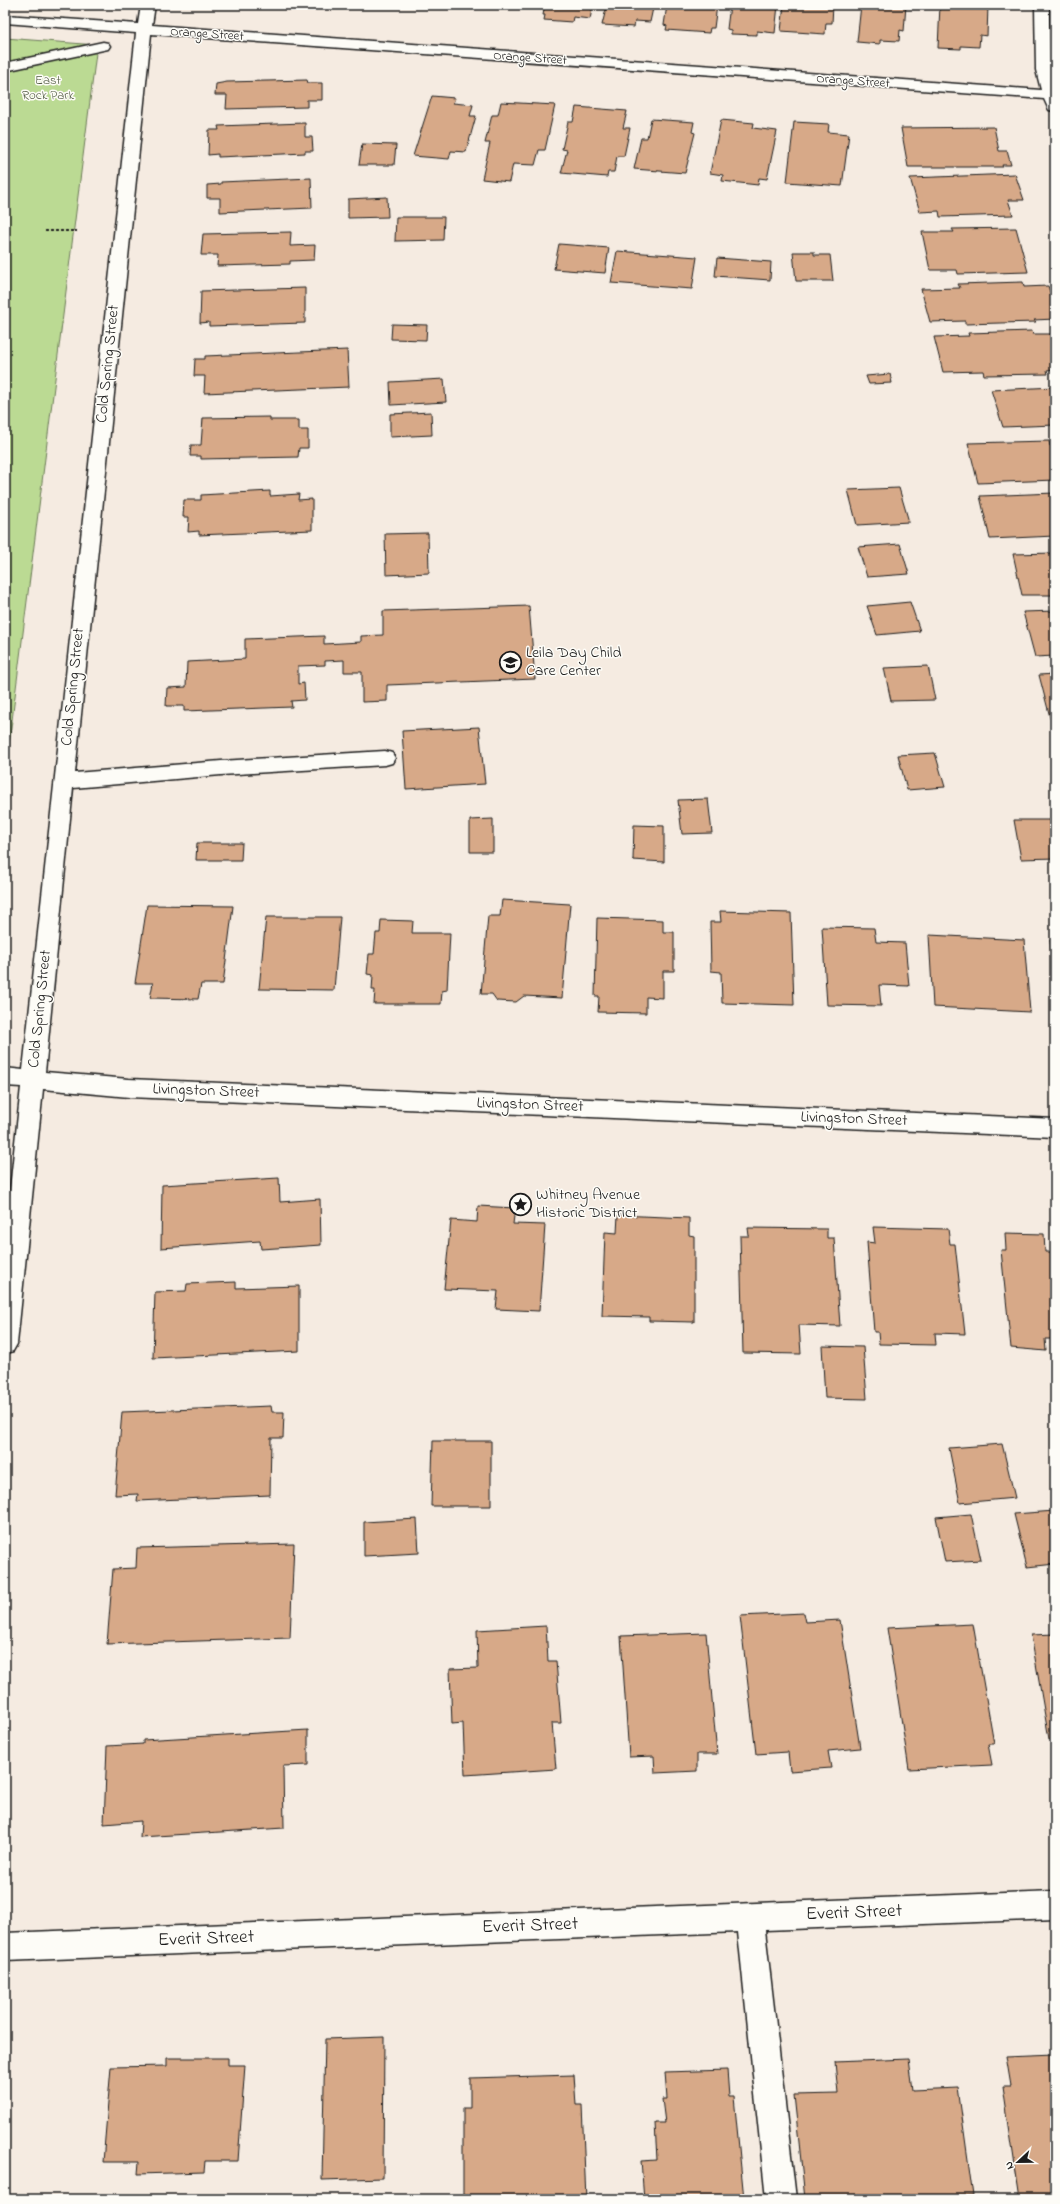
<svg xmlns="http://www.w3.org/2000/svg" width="1060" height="2204" font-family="'Indie Flower',sans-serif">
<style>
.green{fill:#bbda93;stroke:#6c7b58}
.building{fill:#d7a988;stroke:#1c1c1c}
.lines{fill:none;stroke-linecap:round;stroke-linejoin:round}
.minor-casing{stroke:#1c1c1c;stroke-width:3}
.path{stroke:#1c1c1c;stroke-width:2;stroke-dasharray:3 2;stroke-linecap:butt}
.minor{fill:#fdfcf7;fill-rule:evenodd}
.labels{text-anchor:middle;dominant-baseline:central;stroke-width:3;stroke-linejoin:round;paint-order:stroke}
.far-street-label{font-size:13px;fill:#1c1c1c;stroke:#fdfcf7}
.far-park-label{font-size:13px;fill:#545e46;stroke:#fdfcf7}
.street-label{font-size:16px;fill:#1c1c1c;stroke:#fdfcf7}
.poi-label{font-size:16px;fill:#1c1c1c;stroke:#fdfcf7;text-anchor:start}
.near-street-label{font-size:19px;fill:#1c1c1c;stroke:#fdfcf7}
</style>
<rect width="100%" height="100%" fill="#f5ebe1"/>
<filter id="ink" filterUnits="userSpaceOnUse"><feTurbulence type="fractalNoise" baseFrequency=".025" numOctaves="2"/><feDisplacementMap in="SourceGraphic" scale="8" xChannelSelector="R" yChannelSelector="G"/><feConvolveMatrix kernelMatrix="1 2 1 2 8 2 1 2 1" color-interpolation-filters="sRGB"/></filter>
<g filter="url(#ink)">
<polygon class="green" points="5,38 97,45 5,776"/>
<g class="building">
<polygon points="545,5 593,5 590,19 573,17 572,22 544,20 545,15 543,15"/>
<polygon points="607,5 657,5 656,8 653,8 650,22 635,21 634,27 602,25"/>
<polygon points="667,5 717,5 714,28 710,28 709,33 666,30 667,26 664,25"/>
<polygon points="730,5 778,5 775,33 757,31 757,35 731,34 731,30 727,29"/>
<polygon points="784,5 833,5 832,23 826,23 825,34 781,31"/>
<polygon points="861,5 906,5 904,31 900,30 899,41 880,40 880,44 857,42"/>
<polygon points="940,5 988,5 987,36 980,35 979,47 961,46 961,49 938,48"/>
<polygon points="307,80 308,83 322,83 322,100 307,100 307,107 226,109 227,95 215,95 216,84 227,82"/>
<polygon points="432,96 455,98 453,103 473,105 470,116 476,116 466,152 451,151 449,159 413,156"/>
<polygon points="501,102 555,105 545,150 539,150 535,165 513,164 509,182 482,179 490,143 485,143 492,115 498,115"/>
<polygon points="576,107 627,111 623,128 630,128 624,156 617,156 614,172 608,172 607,177 561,173 567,150 562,149 568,122 573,122"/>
<polygon points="651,119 694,122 692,132 695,133 685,173 634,169 641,138 647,138"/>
<polygon points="721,120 754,123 753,128 777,131 767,179 759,178 758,185 722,181 723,175 710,173"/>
<polygon points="794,122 829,124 828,132 849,134 842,186 787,182"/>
<polygon points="305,123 305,137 312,137 313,151 305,151 305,153 218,157 218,154 208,155 209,130 219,130 218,126"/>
<polygon points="994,127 999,151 1007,151 1011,165 1002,165 1003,167 908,167 901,128"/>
<polygon points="362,144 396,145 394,165 359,165"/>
<polygon points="1015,174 1024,200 1008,200 1013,215 940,217 939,211 920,212 910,178"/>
<polygon points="311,178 312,208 220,212 220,198 207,198 207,185 221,184 221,182"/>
<polygon points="387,197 388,217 348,218 348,199"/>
<polygon points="396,217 444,217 443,240 395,241"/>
<polygon points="1016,228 1028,272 958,274 957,270 930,270 922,232 954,232 952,229"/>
<polygon points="291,232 290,246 315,245 314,260 290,261 290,264 217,266 218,255 201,255 203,234"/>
<polygon points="559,244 609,248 605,273 554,269"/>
<polygon points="617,251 697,257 692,289 611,283"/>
<polygon points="793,252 814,252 814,255 830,255 833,281 796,281"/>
<polygon points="717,258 771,262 770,280 715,276"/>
<polygon points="1023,282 1024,287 1048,286 1055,307 1055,319 1034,320 1036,322 965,324 965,321 930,322 921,289 960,288 958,284"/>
<polygon points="305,288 305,323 209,326 209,322 200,323 201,291"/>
<polygon points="392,324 427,325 426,340 391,339"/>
<polygon points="1032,331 1033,334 1055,334 1055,369 1047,370 1048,374 984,375 983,371 943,372 934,337 969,336 968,333"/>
<polygon points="347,350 349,387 204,393 205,376 194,376 195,359 205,359 205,356"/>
<polygon points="890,374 892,383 869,384 866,376"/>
<polygon points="444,379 446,402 391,405 390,382"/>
<polygon points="1055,387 1055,425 1003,427 991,390"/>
<polygon points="431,412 432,435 390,437 390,414"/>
<polygon points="270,417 270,420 299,420 299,430 308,430 308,448 299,448 298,457 201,459 201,456 190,456 191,445 201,445 203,418"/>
<polygon points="1049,441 1050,446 1055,446 1055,480 978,483 968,443"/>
<polygon points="899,488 909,522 857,525 848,490"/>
<polygon points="270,491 270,496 299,494 298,500 312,499 312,530 199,535 199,531 188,532 189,517 183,517 184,500 201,500 201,495"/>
<polygon points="1055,493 1055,536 990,539 980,496"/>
<polygon points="428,533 429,573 386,575 385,534"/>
<polygon points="900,544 909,574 867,577 858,547"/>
<polygon points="1055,553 1055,595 1022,595 1013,554"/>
<polygon points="910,602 920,631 877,635 867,606"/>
<polygon points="529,606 535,679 387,685 387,701 362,702 362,672 344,672 344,660 325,661 325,665 298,666 298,684 304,683 305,700 291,701 292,707 184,711 184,706 166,706 167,688 186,687 187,662 245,659 245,639 324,636 324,644 361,642 361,636 383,635 383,611"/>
<polygon points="1055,611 1055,656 1035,657 1023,612"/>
<polygon points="928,666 935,700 891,701 884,668"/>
<polygon points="1055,674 1055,720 1051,721 1039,675"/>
<polygon points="479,727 485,784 406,789 402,731"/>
<polygon points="935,753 945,787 907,790 898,755"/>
<polygon points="708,799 712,833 682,834 678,800"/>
<polygon points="493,819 493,852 470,852 470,820"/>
<polygon points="1014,820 1055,820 1055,858 1021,859"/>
<polygon points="634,825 664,826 664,862 633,860"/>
<polygon points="197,843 242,843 241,860 196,860"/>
<polygon points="502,900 570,904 562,998 524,996 516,1002 497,1001 492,994 481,994 488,916 500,916"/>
<polygon points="147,905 233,906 223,984 201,984 198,999 150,998 153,983 135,983"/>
<polygon points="720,911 791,913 794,1005 722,1003 721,972 711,971 710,922 721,922"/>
<polygon points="266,917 340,917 334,990 259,989"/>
<polygon points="597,918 663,920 663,932 674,932 674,971 663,971 663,998 646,997 646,1013 598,1012 599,996 595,996"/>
<polygon points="381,920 413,921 412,933 450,933 447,990 442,991 441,1004 374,1004 375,990 372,990 373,975 367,974 369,954 374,954 376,933 380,933"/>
<polygon points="822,927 874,928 876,942 905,943 909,986 879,985 881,1006 827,1005"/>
<polygon points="929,935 1024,940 1030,1012 933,1007"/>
<polygon points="1050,940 1055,940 1055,991"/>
<polygon points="279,1178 280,1202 320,1199 321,1245 261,1249 260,1241 161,1248 162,1185"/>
<polygon points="478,1206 515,1208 513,1224 545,1225 539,1311 496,1309 498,1291 444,1289 451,1220 477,1222"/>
<polygon points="618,1215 689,1218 689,1235 694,1236 694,1322 649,1321 649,1317 602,1316 605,1232 617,1233"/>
<polygon points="873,1227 948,1229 950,1244 955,1244 965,1334 935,1333 936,1345 879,1344 878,1332 874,1332 867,1242 875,1243"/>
<polygon points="748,1228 827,1229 827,1238 834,1238 840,1326 799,1325 801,1354 743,1353 740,1236 749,1236"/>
<polygon points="1005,1233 1044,1234 1045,1252 1055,1252 1055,1339 1045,1339 1046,1351 1011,1348 1001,1250 1006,1250"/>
<polygon points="236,1282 236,1288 299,1286 299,1351 153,1358 155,1292 186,1291 187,1284"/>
<polygon points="822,1346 863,1347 867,1399 825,1398"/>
<polygon points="271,1406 272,1412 284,1412 283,1438 271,1438 270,1495 137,1501 138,1494 115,1495 122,1412"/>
<polygon points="433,1441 491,1441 491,1506 431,1506"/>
<polygon points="1002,1444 1015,1498 960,1503 949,1448"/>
<polygon points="1055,1511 1055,1564 1027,1567 1014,1514"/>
<polygon points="971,1514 981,1560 945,1562 936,1517"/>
<polygon points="417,1519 419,1553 364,1556 364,1522"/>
<polygon points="294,1544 290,1638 107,1644 113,1569 136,1568 137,1548"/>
<polygon points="804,1613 806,1622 840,1620 860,1748 828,1751 831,1768 790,1771 788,1752 756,1754 740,1616"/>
<polygon points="973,1624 994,1744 988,1744 992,1765 909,1769 887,1628"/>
<polygon points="546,1626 548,1661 556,1661 561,1723 552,1723 556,1769 465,1775 463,1723 452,1724 450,1669 478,1668 477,1630"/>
<polygon points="706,1633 717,1754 697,1754 697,1771 655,1773 654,1756 629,1757 621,1636"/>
<polygon points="1055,1634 1055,1738 1049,1739 1031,1635"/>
<polygon points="308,1730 308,1765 283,1766 284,1828 140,1837 141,1821 104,1824 107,1746 143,1744 143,1740"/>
<polygon points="384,2037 383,2178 322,2180 325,2039"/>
<polygon points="1055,2054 1055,2199 1020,2199 1003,2086 1011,2086 1006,2056"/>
<polygon points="167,2058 228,2058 228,2065 245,2065 238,2161 205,2161 204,2172 138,2174 139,2162 103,2162 111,2067 167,2066"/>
<polygon points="908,2059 912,2090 958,2088 973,2196 906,2199 805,2199 794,2095 838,2094 835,2062"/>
<polygon points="727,2070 729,2097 734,2097 744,2199 644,2199 641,2161 657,2160 655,2123 665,2123 662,2099 667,2099 665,2072"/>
<polygon points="574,2075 576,2105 582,2105 586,2199 463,2199 463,2108 470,2108 470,2078"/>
</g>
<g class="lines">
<defs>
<g id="minor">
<polygon points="141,5 155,5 152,25 1041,90 1036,70 1035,5 1049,5 1050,70 1055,86 1055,111 1049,110 1044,99 151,34 75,773 221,761 385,751 392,753 395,758 392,763 385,765 221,775 73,788 45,1072 129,1079 1055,1119 1055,1137 129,1097 43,1089 17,1344 13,1351 5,1354 5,1235 21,1087 5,1086 5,1068 23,1070 136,33 5,23 5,15 138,24"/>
<polygon points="103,42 108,43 110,46 108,49 5,71 5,63"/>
<polygon points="1055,1891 1055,1919 765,1930 796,2199 766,2199 738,1932 5,1961 5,1933"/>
</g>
</defs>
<use href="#minor" class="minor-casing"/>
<polyline class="path" points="45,231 77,231"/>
<use href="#minor" class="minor"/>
</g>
</g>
<defs>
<symbol id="school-ring" viewBox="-11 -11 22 22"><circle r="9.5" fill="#fdfcf7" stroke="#1c1c1c" stroke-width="1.5"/><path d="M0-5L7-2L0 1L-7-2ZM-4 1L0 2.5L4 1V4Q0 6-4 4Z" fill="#1c1c1c"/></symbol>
<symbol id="sight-ring" viewBox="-11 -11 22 22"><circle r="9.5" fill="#fdfcf7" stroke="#1c1c1c" stroke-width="1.5"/><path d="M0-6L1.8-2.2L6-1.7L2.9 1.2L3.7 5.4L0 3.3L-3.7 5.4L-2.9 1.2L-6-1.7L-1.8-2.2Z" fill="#1c1c1c"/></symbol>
</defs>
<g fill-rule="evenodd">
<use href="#school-ring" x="498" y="650" width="25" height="25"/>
<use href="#sight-ring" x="508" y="1192" width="25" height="25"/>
</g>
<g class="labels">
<g class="far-street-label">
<text transform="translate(207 34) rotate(4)">Orange Street</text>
<text transform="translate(530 58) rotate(4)">Orange Street</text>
<text transform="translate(853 81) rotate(4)">Orange Street</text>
</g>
<g class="far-park-label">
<text x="48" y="80">East<tspan x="48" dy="15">Rock Park</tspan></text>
</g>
<g class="street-label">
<text transform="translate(108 364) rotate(-84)">Cold Spring Street</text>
<text transform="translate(73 687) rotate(-84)">Cold Spring Street</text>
<text transform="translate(40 1009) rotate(-84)">Cold Spring Street</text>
<text transform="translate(206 1091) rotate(2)">Livingston Street</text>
<text transform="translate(530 1105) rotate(2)">Livingston Street</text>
<text transform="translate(854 1119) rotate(2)">Livingston Street</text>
</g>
<g class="poi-label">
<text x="526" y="653">Leila Day Child<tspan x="526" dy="18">Care Center</tspan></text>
<text x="536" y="1195">Whitney Avenue<tspan x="536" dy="18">Historic District</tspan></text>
</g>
<g class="near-street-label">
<text transform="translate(854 1913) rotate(-2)">Everit Street</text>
<text transform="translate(530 1926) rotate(-2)">Everit Street</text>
<text transform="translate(206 1939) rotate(-2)">Everit Street</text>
</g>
</g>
<rect width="1060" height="2204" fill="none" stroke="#fdfcf7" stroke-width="20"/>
<rect x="10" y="10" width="1040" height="2184" fill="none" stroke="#1c1c1c" stroke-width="1.5" filter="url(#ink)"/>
<g transform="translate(1018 2162) rotate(248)" stroke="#fdfcf7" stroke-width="3" paint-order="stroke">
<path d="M0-3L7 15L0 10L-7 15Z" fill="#1c1c1c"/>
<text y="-6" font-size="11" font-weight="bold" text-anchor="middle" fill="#1c1c1c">N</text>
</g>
</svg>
